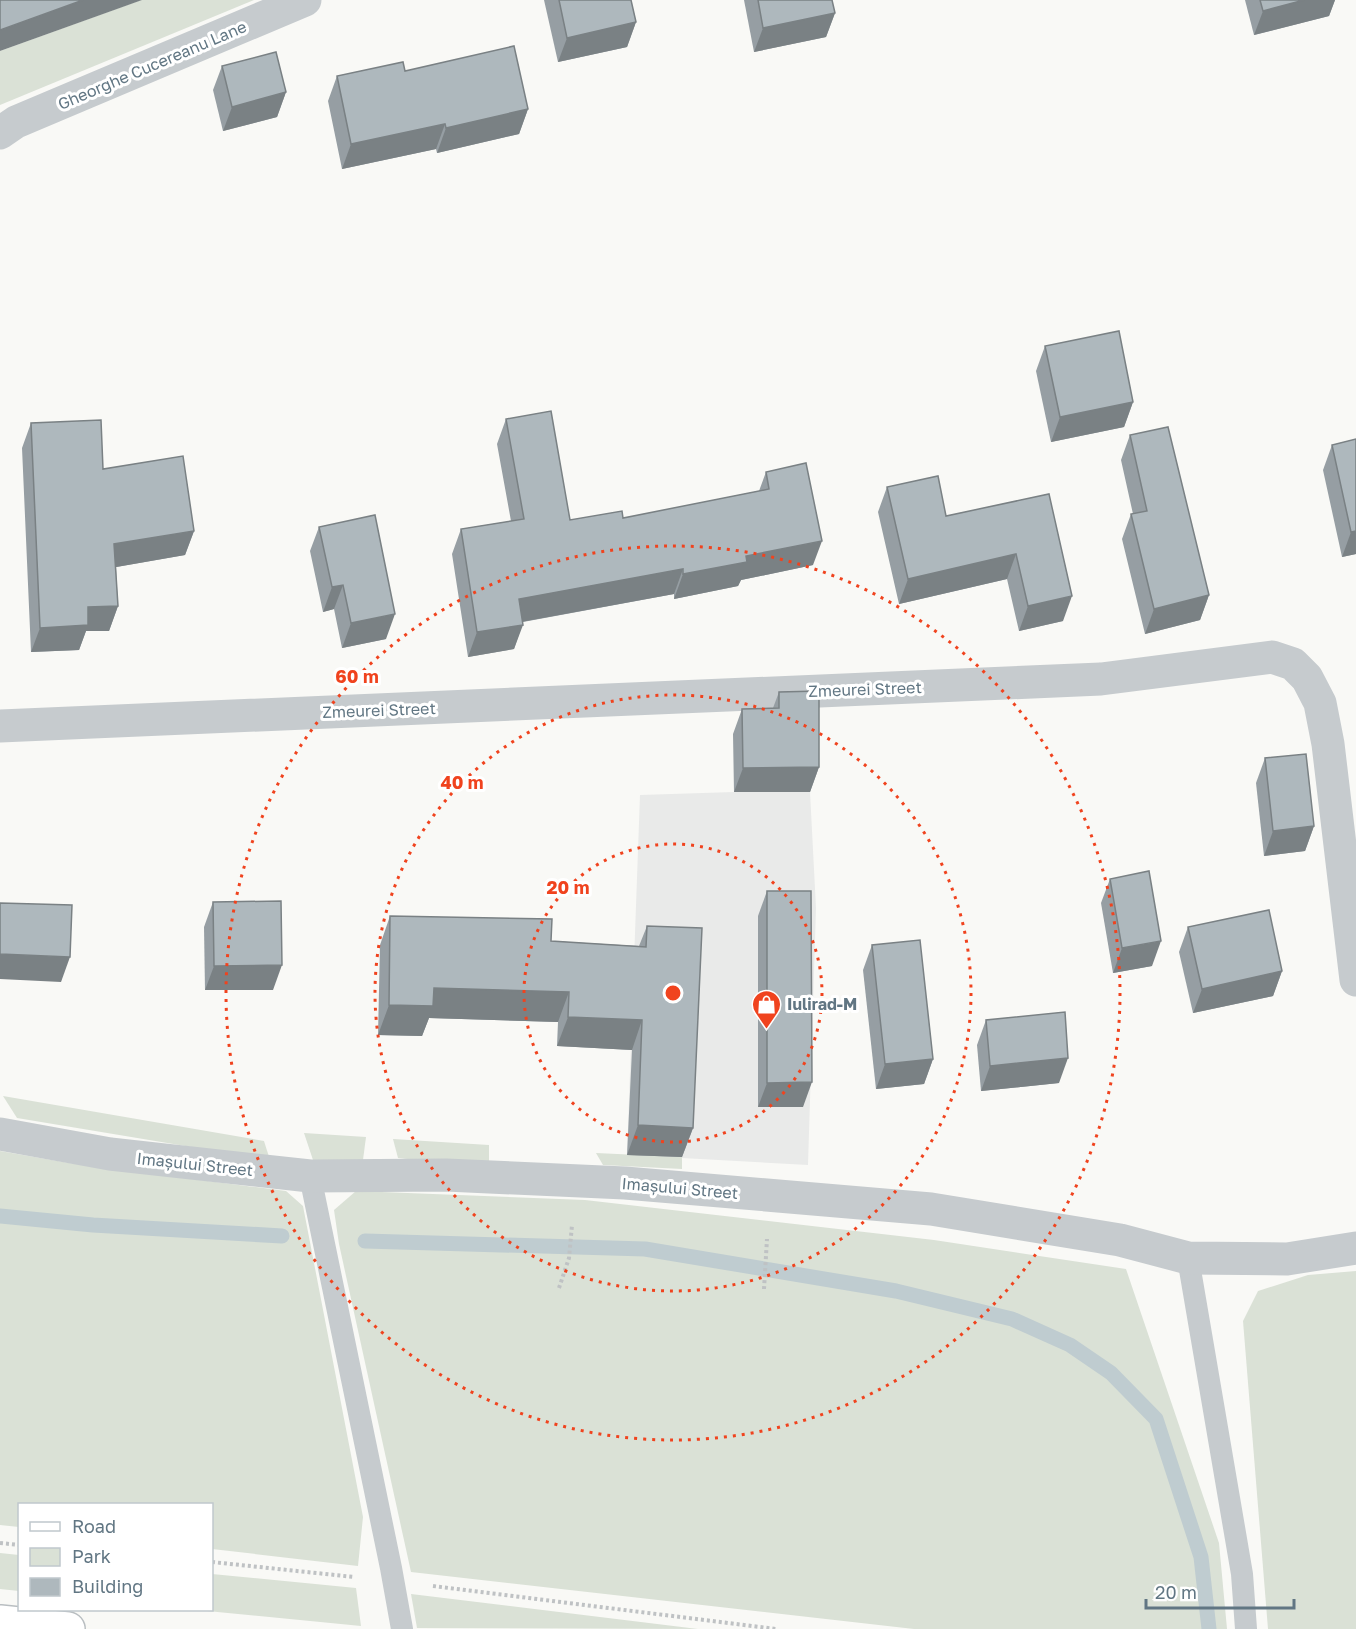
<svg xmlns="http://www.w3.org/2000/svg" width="1356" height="1629" font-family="'Golos Text',sans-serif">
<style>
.built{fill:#e9eae9}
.green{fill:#dae1d6}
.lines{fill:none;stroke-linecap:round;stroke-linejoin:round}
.stream{stroke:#bfccd0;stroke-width:15}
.primary-casing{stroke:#b9bec1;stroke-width:36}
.path{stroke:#bfc2c4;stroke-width:4;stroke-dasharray:3 3;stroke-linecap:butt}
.lane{stroke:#c6cbce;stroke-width:22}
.street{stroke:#c6cbce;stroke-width:33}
.primary{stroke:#fff;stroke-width:33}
.wall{fill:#969ea3}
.shaded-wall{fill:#7a8184}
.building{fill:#aeb8bd;stroke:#7a8184;stroke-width:1.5}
.ring{fill:none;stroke:#f0431e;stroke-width:3;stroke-dasharray:3 6}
.labels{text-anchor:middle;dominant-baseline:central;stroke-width:6;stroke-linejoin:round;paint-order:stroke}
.street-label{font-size:16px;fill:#617683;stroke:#fff}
.poi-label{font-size:16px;font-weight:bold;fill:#617683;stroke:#fff;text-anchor:start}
.centre{fill:#f0431e;stroke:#fff;stroke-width:3}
.ring-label{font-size:18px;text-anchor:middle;font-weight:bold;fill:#f0431e;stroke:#fff;stroke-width:6;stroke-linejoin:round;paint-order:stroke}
</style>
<rect width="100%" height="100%" fill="#f9f9f6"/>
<polygon class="built" points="734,792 810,792 816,908 808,1165 627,1155 640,795"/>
<g class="green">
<polygon points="141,0 254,0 0,105 0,51"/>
<polygon points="3,1096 264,1141 270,1160 17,1118"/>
<polygon points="304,1133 366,1137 363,1160 313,1160"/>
<polygon points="393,1139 489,1145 489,1168 398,1158"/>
<polygon points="0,1151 69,1163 286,1191 303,1206 363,1517 358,1566 212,1549 212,1504 20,1504 19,1527 0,1525"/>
<polygon points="596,1153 682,1157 682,1169 603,1165"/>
<polygon points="356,1191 585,1200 934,1240 1126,1269 1219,1543 1227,1629 914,1629 411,1572 339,1244 334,1210"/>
<polygon points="1356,1271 1356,1629 1268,1629 1243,1321 1258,1291 1308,1275"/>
<polygon points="0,1553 19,1555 19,1591 0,1589"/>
<polygon points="212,1574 356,1588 361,1626 197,1610 212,1610"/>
<polygon points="411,1594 698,1629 417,1628"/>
</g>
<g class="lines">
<g class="stream">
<polyline points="0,1216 93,1225 282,1236"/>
<polyline points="365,1241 645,1249 896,1291 1012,1319 1070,1345 1111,1373 1156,1419 1201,1557 1209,1629"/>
</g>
<defs>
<polyline id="primary" points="0,1622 68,1629"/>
</defs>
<use href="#primary" class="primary-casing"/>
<g class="path">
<polyline points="559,1288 569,1258 572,1225"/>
<polyline points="764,1289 767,1239"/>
<polyline points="0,1543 20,1545"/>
<polyline points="212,1562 354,1577"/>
<polyline points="433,1586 776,1629"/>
</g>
<g class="lane">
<polyline points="310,1176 391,1568 402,1629"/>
<polyline points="1188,1258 1242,1574 1246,1629"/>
</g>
<g class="street">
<polyline points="0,133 16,122 305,0"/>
<polyline points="0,726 1101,679 1272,657 1293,664 1307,678 1320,703 1328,744 1356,980"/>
<polyline points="0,1134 110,1154 310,1176 446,1175 625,1183 931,1209 1120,1240 1188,1258 1287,1259 1356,1248"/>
</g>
<use href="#primary" class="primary"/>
</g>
<g class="wall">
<polygon points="544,0 631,0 636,22 627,47 558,62"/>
<polygon points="744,0 832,0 835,13 826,37 754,52"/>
<polygon points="1245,0 1335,0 1329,16 1254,35"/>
<polygon points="222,66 286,92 277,117 223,131 213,90"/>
<polygon points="405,71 528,109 519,134 437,153 436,149 342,169 328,101 337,76"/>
<polygon points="1045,346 1133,402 1124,427 1051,442 1036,371"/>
<polygon points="506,419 570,520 623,518 759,491 766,472 813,565 741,580 738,586 674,599 674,594 523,622 514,649 468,657 452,554 461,529 511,521 497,444"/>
<polygon points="31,423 194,531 185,555 116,567 118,606 109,631 86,631 79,650 31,652 22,448"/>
<polygon points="1130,435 1209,595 1200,620 1145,634 1122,539 1131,514 1133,514 1121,460"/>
<polygon points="1356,439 1356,554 1342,557 1323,470 1332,445"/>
<polygon points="887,487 946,516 1049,494 1063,621 1019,631 1007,579 899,604 878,512"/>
<polygon points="319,527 386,639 342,648 334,609 323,612 310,551"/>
<polygon points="779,692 819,767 810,792 734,792 733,734 742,709 773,708"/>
<polygon points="1265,758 1314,826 1305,851 1264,856 1256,783"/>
<polygon points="1110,879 1152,966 1113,973 1101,903"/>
<polygon points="767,891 803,1107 758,1107 758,916"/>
<polygon points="213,902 273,990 205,990 204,927"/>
<polygon points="390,916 551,941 639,946 647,926 693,1128 682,1157 627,1155 632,1050 557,1046 558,1022 429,1018 422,1036 378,1035 380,945"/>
<polygon points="1188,927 1282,971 1273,996 1193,1013 1179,952"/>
<polygon points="872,945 933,1059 924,1084 876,1089 863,970"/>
<polygon points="986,1020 1059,1083 981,1091 977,1045"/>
</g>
<g class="shaded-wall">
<polygon points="83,0 142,0 0,51 0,30"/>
<polygon points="1304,0 1335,0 1329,16 1254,35 1263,11"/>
<polygon points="835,13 826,37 754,52 763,28"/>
<polygon points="636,22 627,47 558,62 567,38"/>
<polygon points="286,92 277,117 223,131 232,107"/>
<polygon points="528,109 519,134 437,153 446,128"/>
<polygon points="445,124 436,149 342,169 351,144"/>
<polygon points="1133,402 1124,427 1051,442 1060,417"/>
<polygon points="194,531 185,555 105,569 114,544"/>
<polygon points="1356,531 1356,554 1342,557 1351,532"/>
<polygon points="822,541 813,565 741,580 738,586 674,599 683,574 746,556"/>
<polygon points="1016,554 1007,579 899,604 908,579"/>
<polygon points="683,569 674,594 510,624 519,599"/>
<polygon points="343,585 334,609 323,612 332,587"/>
<polygon points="1209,595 1200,620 1145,634 1154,609"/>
<polygon points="1072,596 1063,621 1019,631 1028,606"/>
<polygon points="118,606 109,631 86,631 79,650 31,652 40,628 88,607"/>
<polygon points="395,614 386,639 342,648 351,623"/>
<polygon points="523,625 514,649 468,657 477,632"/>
<polygon points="819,767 810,792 734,792 743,768"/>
<polygon points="1314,826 1305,851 1264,856 1273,831"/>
<polygon points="1161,941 1152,966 1113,973 1122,948"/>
<polygon points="0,954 70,957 61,982 0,979"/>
<polygon points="282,965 273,990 205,990 214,966"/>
<polygon points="1282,971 1273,996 1193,1013 1202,989"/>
<polygon points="434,988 569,992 558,1022 429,1018 422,1036 378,1035 389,1005"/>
<polygon points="568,1017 642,1020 632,1050 557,1046"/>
<polygon points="1068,1058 1059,1083 981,1091 990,1066"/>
<polygon points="933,1059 924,1084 876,1089 885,1064"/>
<polygon points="812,1082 803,1107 758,1107 767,1083"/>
<polygon points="638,1125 693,1128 682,1157 627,1155"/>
</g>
<g class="building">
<polygon points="0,0 83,0 0,30"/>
<polygon points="559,0 631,0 636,22 567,38"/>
<polygon points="758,0 832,0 835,13 763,28"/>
<polygon points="1260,0 1304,0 1263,11"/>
<polygon points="514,46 528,109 446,128 445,124 351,144 337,76 403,62 405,71"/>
<polygon points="276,52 286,92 232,107 222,66"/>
<polygon points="1119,331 1133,402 1060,417 1045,346"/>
<polygon points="551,411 570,520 622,511 623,518 769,489 766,472 806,463 822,541 746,556 747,562 683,574 683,569 519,599 523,625 477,632 461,529 524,519 506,419"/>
<polygon points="101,420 103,469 183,456 194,531 114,544 118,606 88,607 88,625 40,628 31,423"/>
<polygon points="1168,427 1209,595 1154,609 1131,514 1147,511 1130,435"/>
<polygon points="1356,439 1356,531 1351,532 1332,445"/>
<polygon points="938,476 946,516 1049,494 1072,596 1028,606 1016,554 908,579 887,487"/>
<polygon points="375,515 395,614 351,623 343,585 332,587 319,527"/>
<polygon points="819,691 819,767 743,768 742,709 779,708 779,692"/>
<polygon points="1306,754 1314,826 1273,831 1265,758"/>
<polygon points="1149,871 1161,941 1122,948 1110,879"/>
<polygon points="767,891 811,891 812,1082 767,1083"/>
<polygon points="281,901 282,965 214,966 213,902"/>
<polygon points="0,903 72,905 70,957 0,954"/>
<polygon points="1269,910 1282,971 1202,989 1188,927"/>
<polygon points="390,916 552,919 551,941 646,947 647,926 702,928 693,1128 638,1125 642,1020 568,1017 569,992 434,988 433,1006 389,1005"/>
<polygon points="920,940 933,1059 885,1064 872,945"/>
<polygon points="1065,1012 1068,1058 990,1066 986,1020"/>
</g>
<g class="ring">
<circle cx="673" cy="993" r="149"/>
<circle cx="673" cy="993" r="298"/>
<circle cx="673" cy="993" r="447"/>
</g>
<defs>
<symbol id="shop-pin" viewBox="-11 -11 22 30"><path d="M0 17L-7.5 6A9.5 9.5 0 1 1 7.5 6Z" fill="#f0431e" stroke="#fff"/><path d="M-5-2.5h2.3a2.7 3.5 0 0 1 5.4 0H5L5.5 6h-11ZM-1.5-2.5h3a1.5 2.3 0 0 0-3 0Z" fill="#fff"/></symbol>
</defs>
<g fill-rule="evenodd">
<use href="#shop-pin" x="750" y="988" width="33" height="45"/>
</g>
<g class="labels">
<g class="street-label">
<text transform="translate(152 65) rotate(-23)">Gheorghe Cucereanu Lane</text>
<text transform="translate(865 689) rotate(-2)">Zmeurei Street</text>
<text transform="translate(379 710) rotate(-2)">Zmeurei Street</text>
<text transform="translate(195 1164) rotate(6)">Imașului Street</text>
<text transform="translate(680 1188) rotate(5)">Imașului Street</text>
</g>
<g class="poi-label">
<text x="787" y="1004">Iulirad-M</text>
</g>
</g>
<circle cx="673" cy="993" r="9" class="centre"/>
<g class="ring-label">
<text x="357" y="683">60 m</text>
<text x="462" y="789">40 m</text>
<text x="568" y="894">20 m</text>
</g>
<rect x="18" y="1503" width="195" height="108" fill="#ffffff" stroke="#c0c8cd" stroke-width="1.5"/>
<rect x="30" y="1522" width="30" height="9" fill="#ffffff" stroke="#c0c8cd" stroke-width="1.5"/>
<text x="72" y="1533" font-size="18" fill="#617683">Road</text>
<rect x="30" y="1548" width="30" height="18" fill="#dae1d6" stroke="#c0c8cd" stroke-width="1.5"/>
<text x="72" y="1563" font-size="18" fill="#617683">Park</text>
<rect x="30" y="1578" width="30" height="18" fill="#aeb8bd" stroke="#c0c8cd" stroke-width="1.5"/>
<text x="72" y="1593" font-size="18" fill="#617683">Building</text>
<path d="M1146 1599v9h148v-9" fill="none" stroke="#617683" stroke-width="3"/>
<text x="1155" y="1599" font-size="18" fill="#617683" stroke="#ffffff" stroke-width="4.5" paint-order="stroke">20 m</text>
</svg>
